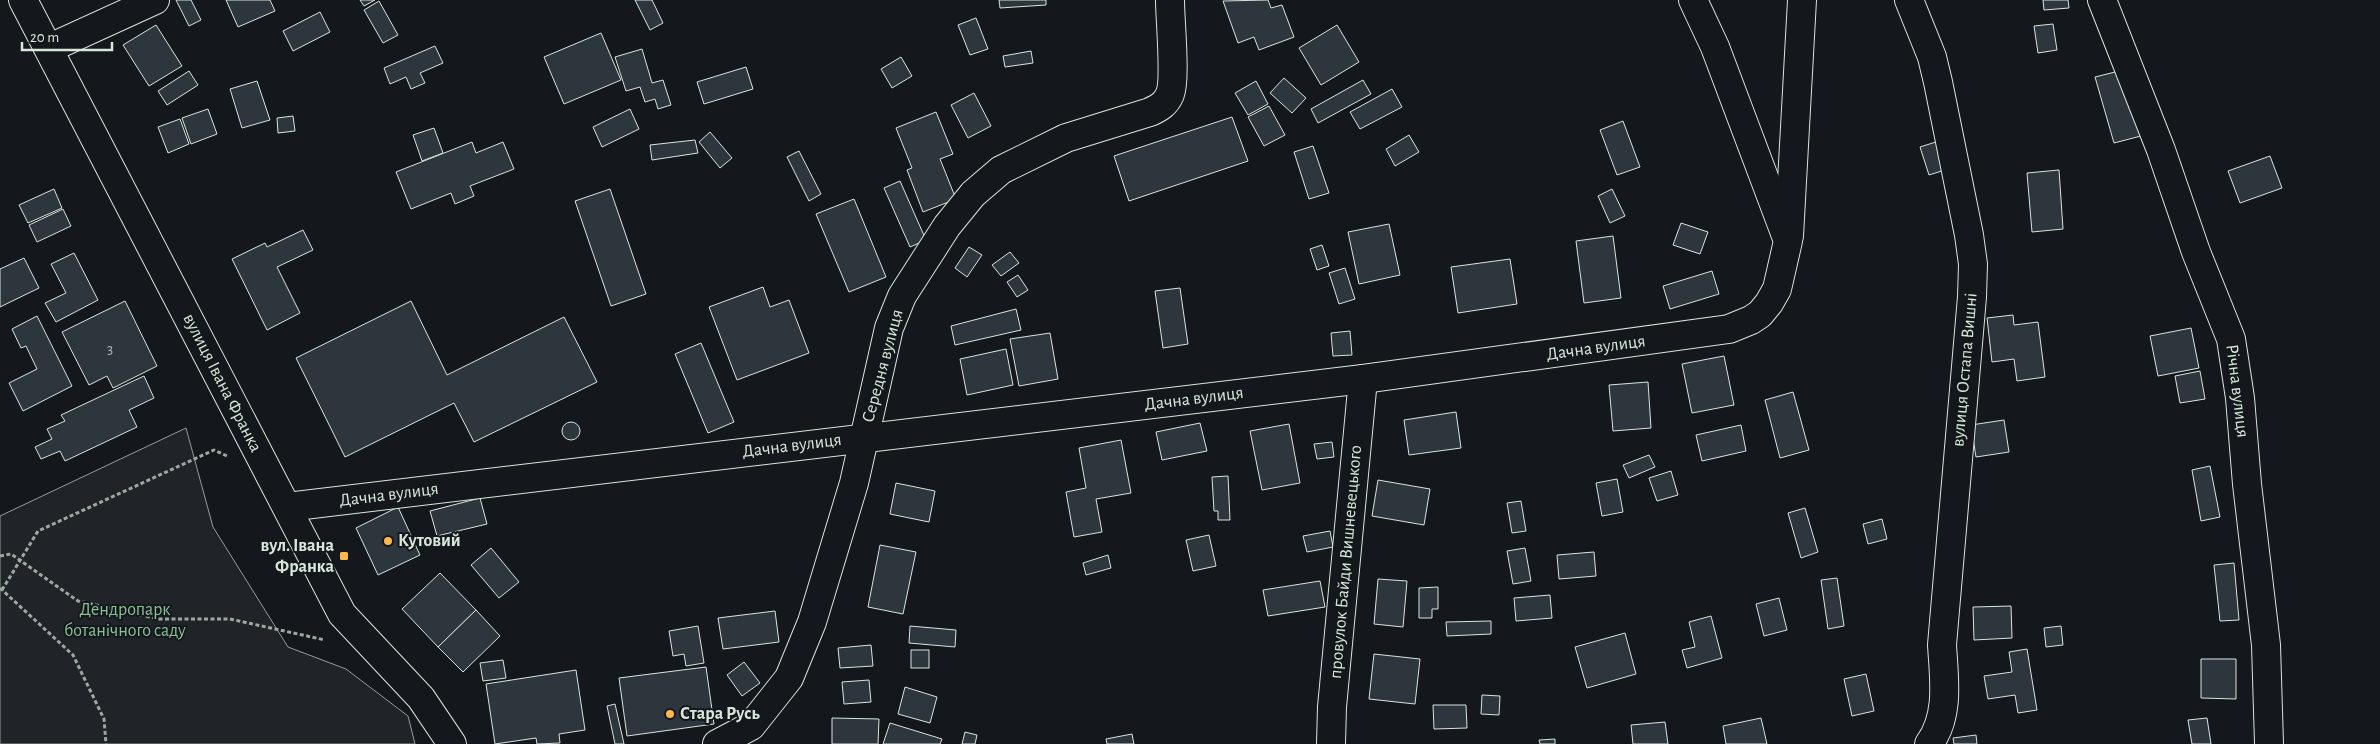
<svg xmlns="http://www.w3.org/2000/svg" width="2380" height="744" font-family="'Alegreya Sans',sans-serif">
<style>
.green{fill:#202428;stroke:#939e99}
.building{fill:#2c363c;stroke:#d8e6dc}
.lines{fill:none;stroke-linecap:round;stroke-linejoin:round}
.minor-casing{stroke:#d8e6dc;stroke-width:30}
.path{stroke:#9da8a2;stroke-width:3;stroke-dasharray:4 2.5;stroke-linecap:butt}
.minor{stroke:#14181c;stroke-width:28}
.poi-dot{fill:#ffb74d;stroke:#14181c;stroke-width:2}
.labels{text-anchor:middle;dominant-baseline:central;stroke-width:4;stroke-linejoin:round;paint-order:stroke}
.number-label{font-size:15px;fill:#adbab4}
.street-label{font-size:18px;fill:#d8e6dc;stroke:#14181c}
.poi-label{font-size:18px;font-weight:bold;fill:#d8e6dc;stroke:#14181c;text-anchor:start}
.park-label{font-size:18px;fill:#8ac095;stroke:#14181c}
</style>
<rect width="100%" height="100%" fill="#14181c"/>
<polygon class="green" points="186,428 213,527 288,647 346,669 408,716 415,744 0,744 0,516"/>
<g class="building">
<polygon points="176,0 191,0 201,20 189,26"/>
<polygon points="226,0 270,0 275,11 238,27"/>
<polygon points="360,0 375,0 364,6"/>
<polygon points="635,0 652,0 663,23 650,30"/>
<polygon points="999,0 1046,0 1046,5 1000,8"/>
<polygon points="1268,0 1271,8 1282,5 1294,37 1259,50 1254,37 1238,43 1223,1"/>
<polygon points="2043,0 2068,0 2069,8 2044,10"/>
<polygon points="379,1 398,35 383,43 364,10"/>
<polygon points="320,12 330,32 293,51 283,31"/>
<polygon points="976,18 988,49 970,55 958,25"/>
<polygon points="2053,24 2057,50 2038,53 2034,26"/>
<polygon points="156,25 182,66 149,86 123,45"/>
<polygon points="1337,25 1359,62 1321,85 1299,48"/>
<polygon points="601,33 621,80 564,104 544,57"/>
<polygon points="435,46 443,63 420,73 425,83 411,89 406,77 390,84 384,68"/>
<polygon points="642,49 652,83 663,80 671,105 658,109 655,99 645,102 640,87 626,91 615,57"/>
<polygon points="1031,51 1033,63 1005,67 1003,56"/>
<polygon points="901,57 912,76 892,88 881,69"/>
<polygon points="746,67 753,89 704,104 697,82"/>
<polygon points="2123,70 2141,136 2114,143 2095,77"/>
<polygon points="189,71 198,85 167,105 158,91"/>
<polygon points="1284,78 1306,98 1292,113 1270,93"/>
<polygon points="1363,80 1371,94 1318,123 1311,109"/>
<polygon points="257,81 270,120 242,128 230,89"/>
<polygon points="1256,81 1268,104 1248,115 1235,93"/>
<polygon points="1392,89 1402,107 1360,129 1350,112"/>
<polygon points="974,93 991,126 968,138 951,105"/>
<polygon points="1269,106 1285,135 1264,146 1248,117"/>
<polygon points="208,109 217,134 191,144 182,118"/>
<polygon points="630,109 639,129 602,147 593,127"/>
<polygon points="936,112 953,154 940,159 956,199 923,212 907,170 912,168 896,128"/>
<polygon points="293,116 295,131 278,133 277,118"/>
<polygon points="1232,117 1248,161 1129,201 1114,156"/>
<polygon points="180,119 189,144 168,153 158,127"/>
<polygon points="1623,121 1640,167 1617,175 1600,130"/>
<polygon points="434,128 443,153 422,161 413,135"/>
<polygon points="710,132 732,158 720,168 699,142"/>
<polygon points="1409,135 1419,152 1395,166 1386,149"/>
<polygon points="695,140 698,153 652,160 650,145"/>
<polygon points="1939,141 1948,169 1929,175 1920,147"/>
<polygon points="472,142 476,153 503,142 514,169 470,186 474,196 455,204 451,193 411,209 396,172"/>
<polygon points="1313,146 1329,193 1309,199 1294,152"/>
<polygon points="799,151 821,194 809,201 787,157"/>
<polygon points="2270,156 2282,188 2240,203 2228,171"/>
<polygon points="2059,170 2063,229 2032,232 2027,173"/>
<polygon points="900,181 926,240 910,247 884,188"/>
<polygon points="54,189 62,208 28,223 19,205"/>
<polygon points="610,189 646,294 611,306 575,201"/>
<polygon points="1612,189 1625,216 1610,223 1598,196"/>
<polygon points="854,199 886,277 849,292 816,214"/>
<polygon points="63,209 71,226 37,242 29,225"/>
<polygon points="1681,223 1708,232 1700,254 1673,245"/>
<polygon points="1389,224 1400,275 1359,284 1348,232"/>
<polygon points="303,230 313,250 277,267 300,313 267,330 232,259 265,243 267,247"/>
<polygon points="1613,236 1621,298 1584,303 1576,241"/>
<polygon points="1322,245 1329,266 1317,270 1310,249"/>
<polygon points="969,247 982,255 967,277 955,268"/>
<polygon points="1010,252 1019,263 1001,276 992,265"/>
<polygon points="74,253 98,300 56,322 45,303 66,293 51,264"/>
<polygon points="24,258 39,288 0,307 0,269"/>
<polygon points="1510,259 1517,304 1458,313 1451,267"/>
<polygon points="1345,268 1355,299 1339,304 1329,273"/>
<polygon points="1712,271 1719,294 1670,309 1663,286"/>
<polygon points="1018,275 1028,290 1017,297 1007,282"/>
<polygon points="763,287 770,307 789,300 809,353 737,380 709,307"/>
<polygon points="1180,288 1188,344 1163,348 1155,291"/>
<polygon points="125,301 157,366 113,388 107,376 89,385 62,332"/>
<polygon points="411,301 447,375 564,317 597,382 474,442 454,403 345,457 296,358"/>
<polygon points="1016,309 1021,330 955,345 951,326"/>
<polygon points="2013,315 2014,325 2038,322 2045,377 2017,381 2014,359 1992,362 1987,318"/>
<polygon points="37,316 72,386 23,411 9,383 37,369 26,346 21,348 12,329"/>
<polygon points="2191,328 2199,368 2158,376 2150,336"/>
<polygon points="1350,331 1352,355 1333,356 1331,333"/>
<polygon points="1050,333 1058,379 1019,386 1010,339"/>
<polygon points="701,343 734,422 708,433 675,354"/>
<polygon points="1006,349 1013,385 967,395 960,359"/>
<polygon points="1724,356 1734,405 1692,413 1682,364"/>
<polygon points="2200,371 2205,399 2180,403 2175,376"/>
<polygon points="144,376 154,398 129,410 137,427 65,461 60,451 41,459 35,447 52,439 47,429 65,421 61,415"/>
<polygon points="1648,382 1651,428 1613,431 1609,385"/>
<polygon points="1793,392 1809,450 1780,458 1765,400"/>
<polygon points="1456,412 1461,448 1409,455 1404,420"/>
<polygon points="2004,420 2009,452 1976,457 1971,425"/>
<circle cx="571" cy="431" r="9"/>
<polygon points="1200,423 1207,451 1162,460 1156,432"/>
<polygon points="1289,424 1300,483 1262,490 1250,431"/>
<polygon points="1741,425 1746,451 1702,461 1696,435"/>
<polygon points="1121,440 1131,493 1096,499 1102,532 1074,537 1066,492 1086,488 1079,448"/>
<polygon points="1332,442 1334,457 1317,459 1314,444"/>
<polygon points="1649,455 1655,467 1629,478 1623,465"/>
<polygon points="2210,466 2220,517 2201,521 2192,470"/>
<polygon points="1671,471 1678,495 1657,501 1649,478"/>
<polygon points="1228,476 1230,520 1218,520 1218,511 1214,511 1212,477"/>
<polygon points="1617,479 1623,512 1602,516 1596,483"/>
<polygon points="1378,480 1430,489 1424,525 1372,516"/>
<polygon points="896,483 935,491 929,522 890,514"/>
<polygon points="480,498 487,524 437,536 430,511"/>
<polygon points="1521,501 1526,531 1512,533 1507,503"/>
<polygon points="398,507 420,555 378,575 356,528"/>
<polygon points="1805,508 1818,552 1801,558 1788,513"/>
<polygon points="1882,519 1887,539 1868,544 1863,524"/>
<polygon points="1330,531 1333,547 1307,552 1303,536"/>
<polygon points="1209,535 1216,566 1193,571 1186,540"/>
<polygon points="880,545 916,552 903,614 868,607"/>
<polygon points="491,548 519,582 499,598 471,565"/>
<polygon points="1525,548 1531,581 1513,584 1507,551"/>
<polygon points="1594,552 1596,576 1559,579 1557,555"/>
<polygon points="1108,555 1111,568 1086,575 1083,563"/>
<polygon points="2234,563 2239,620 2220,621 2214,565"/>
<polygon points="440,573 476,610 438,647 402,609"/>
<polygon points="1837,578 1844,626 1828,629 1821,580"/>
<polygon points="1378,579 1407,581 1403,627 1374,624"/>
<polygon points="1320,581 1325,607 1268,616 1263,590"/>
<polygon points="1438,587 1438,609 1432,609 1432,618 1419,618 1419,588"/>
<polygon points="1550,595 1552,618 1516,621 1514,598"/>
<polygon points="1779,598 1787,630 1764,636 1756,604"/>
<polygon points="2011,606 2012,638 1974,640 1973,607"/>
<polygon points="476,610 500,636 463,672 438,647"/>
<polygon points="775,611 779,642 723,649 718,618"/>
<polygon points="1711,616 1722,658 1687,668 1682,650 1695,647 1689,622"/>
<polygon points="1491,621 1491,634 1447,636 1446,622"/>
<polygon points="698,626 704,663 686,666 684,654 673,656 669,631"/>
<polygon points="910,626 956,630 955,647 909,643"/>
<polygon points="2061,626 2063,645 2046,647 2044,628"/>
<polygon points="1625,633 1636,674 1587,688 1575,647"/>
<polygon points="871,645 873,666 840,668 838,648"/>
<polygon points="2027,649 2037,710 2018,713 2015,695 1988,699 1984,676 2012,672 2009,652"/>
<rect x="911" y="650" width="18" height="18"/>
<polygon points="1374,654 1420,659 1415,704 1369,699"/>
<polygon points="2201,659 2236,659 2236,699 2201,698"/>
<polygon points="503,660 506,678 483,681 480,663"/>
<polygon points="744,662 760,683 742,696 727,675"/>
<polygon points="706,667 714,724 627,736 619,678"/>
<polygon points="576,670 585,730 559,734 560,743 537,744 536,738 495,744 486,684"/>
<polygon points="1866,674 1874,711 1852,716 1844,679"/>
<polygon points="869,680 871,702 844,704 842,682"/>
<polygon points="905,687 937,697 930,723 898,714"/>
<polygon points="1482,695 1500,696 1499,715 1481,714"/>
<polygon points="615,704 624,744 615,744 607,706"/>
<polygon points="1433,705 1466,705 1467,728 1434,729"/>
<polygon points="832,718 879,719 878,744 832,744"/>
<polygon points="1761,718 1767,744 1726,744 1723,726"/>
<polygon points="2207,718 2211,744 2192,744 2188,720"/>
<polygon points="1665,722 1668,744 1633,744 1631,725"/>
<polygon points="890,723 942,739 940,744 883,744"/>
<polygon points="965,732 977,735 975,744 962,744"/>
<polygon points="1132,734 1134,744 1107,744 1106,739"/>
<polygon points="1976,735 1977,744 1954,744 1953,738"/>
<polygon points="1555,739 1555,744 1540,744 1539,740"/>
</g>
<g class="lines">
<defs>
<g id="minor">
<polyline points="23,0 342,614 421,698 452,744"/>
<path d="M1909,0L1932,57L1938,82L1969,235L1973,264L1972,297L1942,645C1944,678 1950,716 1929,744"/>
<polyline points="2102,0 2161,150 2196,252 2231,339 2240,398 2247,484 2266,645 2269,744"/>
<polyline points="50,48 155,0"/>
<polyline points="1789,236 1802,0"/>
<polyline points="287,507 1363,379 1729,329 1751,320 1760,314 1769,303 1777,289 1788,241 1715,47 1693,0"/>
<path d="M717,744L751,726L789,678L812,622L854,483L889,328L902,296L947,226L973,194L1001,170L1066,138L1150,112C1159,108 1166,104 1170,94C1176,79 1170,20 1170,0"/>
<polyline points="1331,744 1332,707 1363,379"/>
</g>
</defs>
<use href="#minor" class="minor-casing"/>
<g class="path">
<polyline points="0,556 11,554 78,601 159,619 230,619 325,640"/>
<polyline points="0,588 73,655 104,719 106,744"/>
<polyline points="2,590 38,531 214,450 227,456"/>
</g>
<use href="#minor" class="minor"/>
</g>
<g class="poi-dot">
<circle cx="388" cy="541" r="5"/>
<rect x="339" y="551" width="10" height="10" rx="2.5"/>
<circle cx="670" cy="714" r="5"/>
</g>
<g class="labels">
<g class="number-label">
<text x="110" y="349">3</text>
</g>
<g class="street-label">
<text transform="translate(1596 348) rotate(-8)">Дачна вулиця</text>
<text transform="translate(883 366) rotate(-75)">Середня вулиця</text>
<text transform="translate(1965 370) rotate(-85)">вулиця Остапа Вишні</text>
<text transform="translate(222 383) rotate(63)">вулиця Івана Франка</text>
<text transform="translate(2237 391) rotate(83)">Річна вулиця</text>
<text transform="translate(1194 399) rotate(-7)">Дачна вулиця</text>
<text transform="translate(792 446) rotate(-7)">Дачна вулиця</text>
<text transform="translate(389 495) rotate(-7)">Дачна вулиця</text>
<text transform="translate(1346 562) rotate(-85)">провулок Байди Вишневецького</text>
</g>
<g class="poi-label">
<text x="398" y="541">Кутовий</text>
<text x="334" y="546" text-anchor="end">вул. Івана<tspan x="334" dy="21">Франка</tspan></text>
<text x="680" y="714">Стара Русь</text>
</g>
<g class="park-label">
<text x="125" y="610">Дендропарк<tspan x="125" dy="21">ботанічного саду</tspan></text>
</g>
</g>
<path d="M22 42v8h90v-8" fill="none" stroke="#d8e6dc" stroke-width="2.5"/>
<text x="30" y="42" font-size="15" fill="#d8e6dc" stroke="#14181c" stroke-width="4" paint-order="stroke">20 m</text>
</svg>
